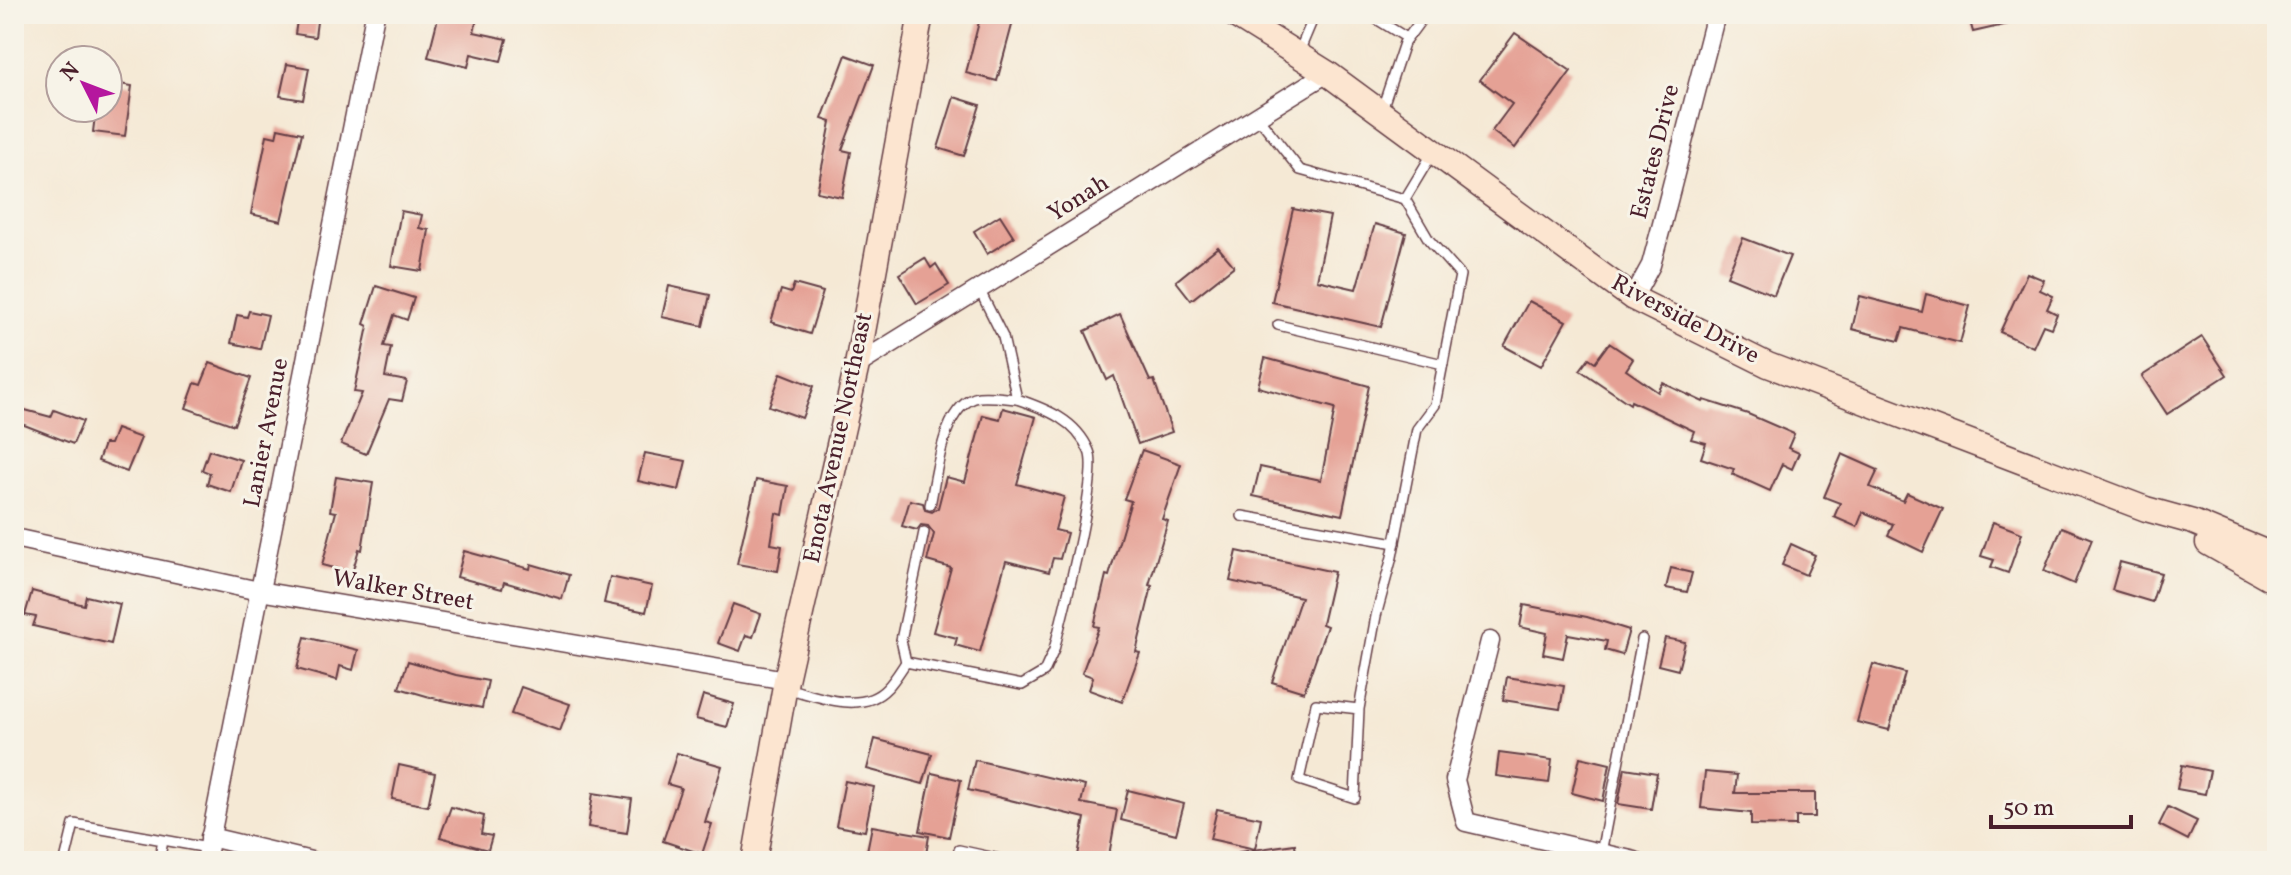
<svg xmlns="http://www.w3.org/2000/svg" width="2291" height="875" font-family="Vollkorn,serif">
<style>
.building{fill:#e5a195}
.lines{fill:none;stroke-linecap:round;stroke-linejoin:round}
.lane-casing{stroke:#643d44;stroke-width:12}
.street-casing{stroke:#643d44;stroke-width:21}
.secondary-casing{stroke:#643d44;stroke-width:27}
.lane{stroke:#fff;stroke-width:9}
.street{stroke:#fff;stroke-width:18}
.secondary{stroke:#fce5d0;stroke-width:24}
.labels{text-anchor:middle;dominant-baseline:central;stroke-width:6;stroke-linejoin:round;paint-order:stroke}
.street-label{font-size:24px;fill:#4a1f2b;stroke:#f7f3e8}
</style>
<rect width="100%" height="100%" fill="#f7f3e8"/>
<filter id="ink" filterUnits="userSpaceOnUse"><feTurbulence type="fractalNoise" baseFrequency=".0125" numOctaves="2"/><feDisplacementMap in="SourceGraphic" scale="16" xChannelSelector="R" yChannelSelector="G"/><feConvolveMatrix kernelMatrix="1 2 1 2 8 2 1 2 1" color-interpolation-filters="sRGB"/></filter>
<filter id="wash" filterUnits="userSpaceOnUse"><feTurbulence type="fractalNoise" baseFrequency=".006" numOctaves="4" result="noise"/><feDisplacementMap in="SourceGraphic" scale="32" xChannelSelector="R" yChannelSelector="G"/><feGaussianBlur stdDeviation="1.8" result="paint"/><feColorMatrix in="noise" values="0 0 0 0 0 0 0 0 0 0 0 0 0 0 0 0 0 1.4 0 .05"/><feComposite in="paint" operator="in"/></filter>
<g filter="url(#wash)">
<rect width="100%" height="100%" fill="#f5e9d5"/>
<g id="blocks">
<g class="building">
<polygon points="298,14 318,14 315,37 295,34"/>
<polygon points="439,14 478,14 474,32 507,39 501,61 471,54 468,67 428,57"/>
<polygon points="981,14 1015,14 997,81 966,73"/>
<polygon points="1968,14 2026,14 2026,20 1973,32"/>
<polygon points="1515,33 1571,71 1515,148 1492,131 1512,104 1480,80"/>
<polygon points="846,55 874,65 842,150 851,152 842,197 817,192 831,122 822,119"/>
<polygon points="287,64 309,68 303,100 280,96"/>
<polygon points="108,82 132,86 125,136 93,132 96,108 108,108"/>
<polygon points="954,97 980,105 964,156 938,148"/>
<polygon points="278,128 302,133 281,221 251,214 267,135 276,137"/>
<polygon points="1293,209 1330,216 1317,280 1356,289 1375,224 1406,233 1381,327 1272,302"/>
<polygon points="401,211 422,215 419,228 429,230 422,271 391,266"/>
<polygon points="1000,215 1014,237 987,254 974,231"/>
<polygon points="1743,238 1790,256 1774,295 1727,276"/>
<polygon points="1218,247 1234,266 1191,300 1176,281"/>
<polygon points="925,258 931,268 936,264 949,285 917,304 899,274"/>
<polygon points="2027,273 2044,280 2040,290 2053,296 2047,309 2057,314 2051,328 2043,325 2033,347 2000,332"/>
<polygon points="794,284 823,292 810,334 771,322 781,290 791,293"/>
<polygon points="376,286 414,298 407,320 394,315 384,346 391,347 385,377 407,381 402,401 389,399 366,454 341,444 362,393 354,392 368,326 364,324"/>
<polygon points="669,286 710,295 703,326 662,317"/>
<polygon points="1926,294 1970,306 1960,343 1903,328 1899,341 1852,329 1860,296 1922,312"/>
<polygon points="1529,301 1566,321 1541,366 1504,346"/>
<polygon points="249,311 268,315 260,349 231,343 237,315 247,317"/>
<polygon points="1120,314 1150,381 1154,380 1172,432 1138,444 1114,376 1107,380 1085,331"/>
<polygon points="2202,337 2227,375 2167,414 2142,376"/>
<polygon points="1609,343 1633,359 1626,370 1658,392 1663,383 1703,402 1704,400 1748,414 1794,434 1788,448 1799,453 1792,469 1782,464 1770,491 1732,474 1734,469 1701,458 1706,443 1691,439 1694,431 1631,401 1630,404 1580,370 1589,358 1595,362"/>
<polygon points="1265,358 1369,386 1342,515 1253,496 1260,467 1321,480 1335,408 1258,387"/>
<polygon points="210,363 251,378 234,425 186,408 195,383 201,385"/>
<polygon points="781,373 814,386 802,418 769,406"/>
<polygon points="14,407 51,417 54,410 83,421 73,444 14,421"/>
<polygon points="1003,408 1036,417 1017,484 1064,497 1055,530 1067,533 1060,559 1053,558 1049,572 1006,561 980,652 955,645 957,638 933,632 951,568 927,561 934,534 928,526 921,525 917,530 902,526 910,500 923,503 925,510 932,512 938,508 946,477 965,482 983,415 1000,419"/>
<polygon points="116,429 141,438 127,472 98,461 104,444 110,444"/>
<polygon points="209,450 241,460 231,492 207,484 210,473 202,470"/>
<polygon points="1142,450 1181,464 1162,519 1168,521 1149,585 1152,586 1136,652 1140,653 1122,702 1089,690 1093,677 1082,673 1099,627 1094,626 1106,575 1109,576 1131,501 1124,499"/>
<polygon points="645,453 686,461 679,490 638,481"/>
<polygon points="1842,454 1878,470 1870,487 1903,501 1907,493 1943,509 1923,552 1888,535 1893,524 1863,512 1857,527 1834,517 1840,503 1824,497"/>
<polygon points="336,477 373,483 362,550 359,549 352,573 322,565 336,512 330,511"/>
<polygon points="756,480 788,486 783,515 776,513 771,544 782,546 778,571 737,564"/>
<polygon points="1993,522 2022,533 2008,573 1991,567 1994,560 1981,556"/>
<polygon points="2062,527 2092,539 2074,584 2044,571"/>
<polygon points="1791,544 1815,555 1806,575 1782,565"/>
<polygon points="464,551 530,569 531,564 569,575 562,599 504,582 502,589 457,577"/>
<polygon points="1237,551 1334,572 1322,624 1327,626 1304,692 1272,682 1301,597 1230,581"/>
<polygon points="2120,562 2161,573 2152,602 2112,590"/>
<polygon points="1671,568 1692,573 1687,592 1666,588"/>
<polygon points="610,577 652,586 646,612 604,603"/>
<polygon points="32,591 84,605 86,596 120,604 111,644 33,626 36,617 25,615"/>
<polygon points="733,604 761,614 753,637 746,635 740,651 718,643"/>
<polygon points="1524,605 1587,617 1629,630 1622,655 1605,650 1607,641 1568,634 1563,658 1543,654 1547,633 1520,627"/>
<polygon points="305,637 358,650 353,670 340,666 337,680 297,669"/>
<polygon points="1665,638 1685,642 1678,670 1658,665"/>
<polygon points="408,661 456,675 488,681 482,708 437,699 399,688"/>
<polygon points="1873,664 1905,673 1889,730 1857,722"/>
<polygon points="1507,677 1564,686 1560,709 1503,700"/>
<polygon points="521,687 570,704 560,731 511,714"/>
<polygon points="703,695 734,704 727,727 696,719"/>
<polygon points="875,739 932,754 923,784 867,769"/>
<polygon points="677,753 722,766 705,822 712,824 702,854 663,841 681,788 667,784"/>
<polygon points="1499,753 1552,760 1549,783 1496,776"/>
<polygon points="1580,757 1610,764 1603,801 1572,793"/>
<polygon points="975,760 1085,786 1081,803 1117,810 1108,861 1077,861 1085,818 968,790"/>
<polygon points="399,765 435,773 428,806 392,799"/>
<polygon points="2182,765 2210,771 2205,794 2177,789"/>
<polygon points="1625,768 1657,773 1651,809 1618,804"/>
<polygon points="1705,772 1737,775 1735,793 1815,793 1815,817 1796,817 1796,826 1751,825 1751,813 1701,808"/>
<polygon points="932,773 961,780 949,837 920,831"/>
<polygon points="845,781 874,787 865,831 836,826"/>
<polygon points="1128,790 1184,804 1176,834 1121,820"/>
<polygon points="593,793 632,799 627,833 588,827"/>
<polygon points="451,807 484,816 481,834 492,836 488,850 440,837"/>
<polygon points="2168,807 2197,821 2188,840 2159,825"/>
<polygon points="1217,809 1261,818 1255,849 1210,839"/>
<polygon points="872,826 929,836 925,861 895,861 866,856"/>
<polygon points="1295,844 1297,861 1240,861 1239,852"/>
</g>
</g>
</g>
<g filter="url(#ink)">
<use href="#blocks" fill-opacity="0" stroke="#643d44" stroke-width="2"/>
<g class="lines">
<defs>
<g id="lane">
<polyline points="1368,14 1407,38"/>
<polyline points="1299,52 1315,14"/>
<polyline points="1382,109 1404,43 1421,20 1422,14"/>
<polyline points="1257,116 1300,170 1405,199"/>
<polyline points="1278,325 1443,364"/>
<path d="M930,505C937,475 942,403 979,397C991,396 1005,398 1017,399"/>
<polyline points="1242,516 1395,543"/>
<polyline points="906,662 901,640 924,532"/>
<path d="M785,688C816,695 861,716 887,688C894,681 900,671 906,662L1022,685L1044,672L1054,650C1062,616 1100,476 1089,451C1076,420 1046,409 1017,399L1003,337L979,289"/>
<polyline points="1359,709 1316,704 1299,780 1355,798 1359,709 1376,616 1392,557 1417,429 1435,405 1460,275 1429,240 1405,199 1432,154"/>
<polyline points="1601,853 1642,639"/>
<polyline points="65,861 74,824 208,848"/>
<polyline points="159,861 163,841"/>
<polyline points="956,861 959,850 1009,861"/>
</g>
<g id="street">
<polyline points="1633,298 1651,265 1661,228 1716,14"/>
<polyline points="857,365 1327,73"/>
<polyline points="14,538 259,591 786,680"/>
<polyline points="1490,641 1455,780 1466,822 1635,861"/>
<polyline points="210,837 311,861"/>
<polyline points="206,861 375,14"/>
</g>
<g id="secondary">
<polyline points="1233,14 1327,73 1633,298 1768,365 2146,509 2193,522 2277,557"/>
<polyline points="2208,543 2277,582"/>
<polyline points="754,861 786,680 857,365 921,14"/>
</g>
</defs>
<use href="#lane" class="lane-casing"/>
<use href="#street" class="street-casing"/>
<use href="#secondary" class="secondary-casing"/>
<use href="#lane" class="lane"/>
<use href="#street" class="street"/>
<use href="#secondary" class="secondary"/>
</g>
</g>
<g class="labels">
<g class="street-label">
<text transform="translate(1656 152) rotate(-76)">Estates Drive</text>
<text transform="translate(1079 199) rotate(-32)">Yonah</text>
<text transform="translate(1685 320) rotate(28)">Riverside Drive</text>
<text transform="translate(267 433) rotate(-79)">Lanier Avenue</text>
<text transform="translate(839 438) rotate(-78)">Enota Avenue Northeast</text>
<text transform="translate(403 591) rotate(10)">Walker Street</text>
</g>
</g>
<rect width="2291" height="875" fill="none" stroke="#f7f3e8" stroke-width="48"/>
<g transform="translate(84 84) rotate(312)"><circle r="38" fill="#f7f3e8" stroke="#b29e9c" stroke-width="2"/>
<path d="M0-6L14 30L0 20L-14 30Z" fill="#b5179e"/>
<text y="-12" font-size="22" font-weight="bold" text-anchor="middle" fill="#4a1f2b">N</text>
</g>
<path d="M1991 815v12h140v-12" fill="none" stroke="#4a1f2b" stroke-width="4"/>
<text x="2003" y="815" font-size="24" fill="#4a1f2b" stroke="#f7f3e8" stroke-width="6" paint-order="stroke">50 m</text>
</svg>
